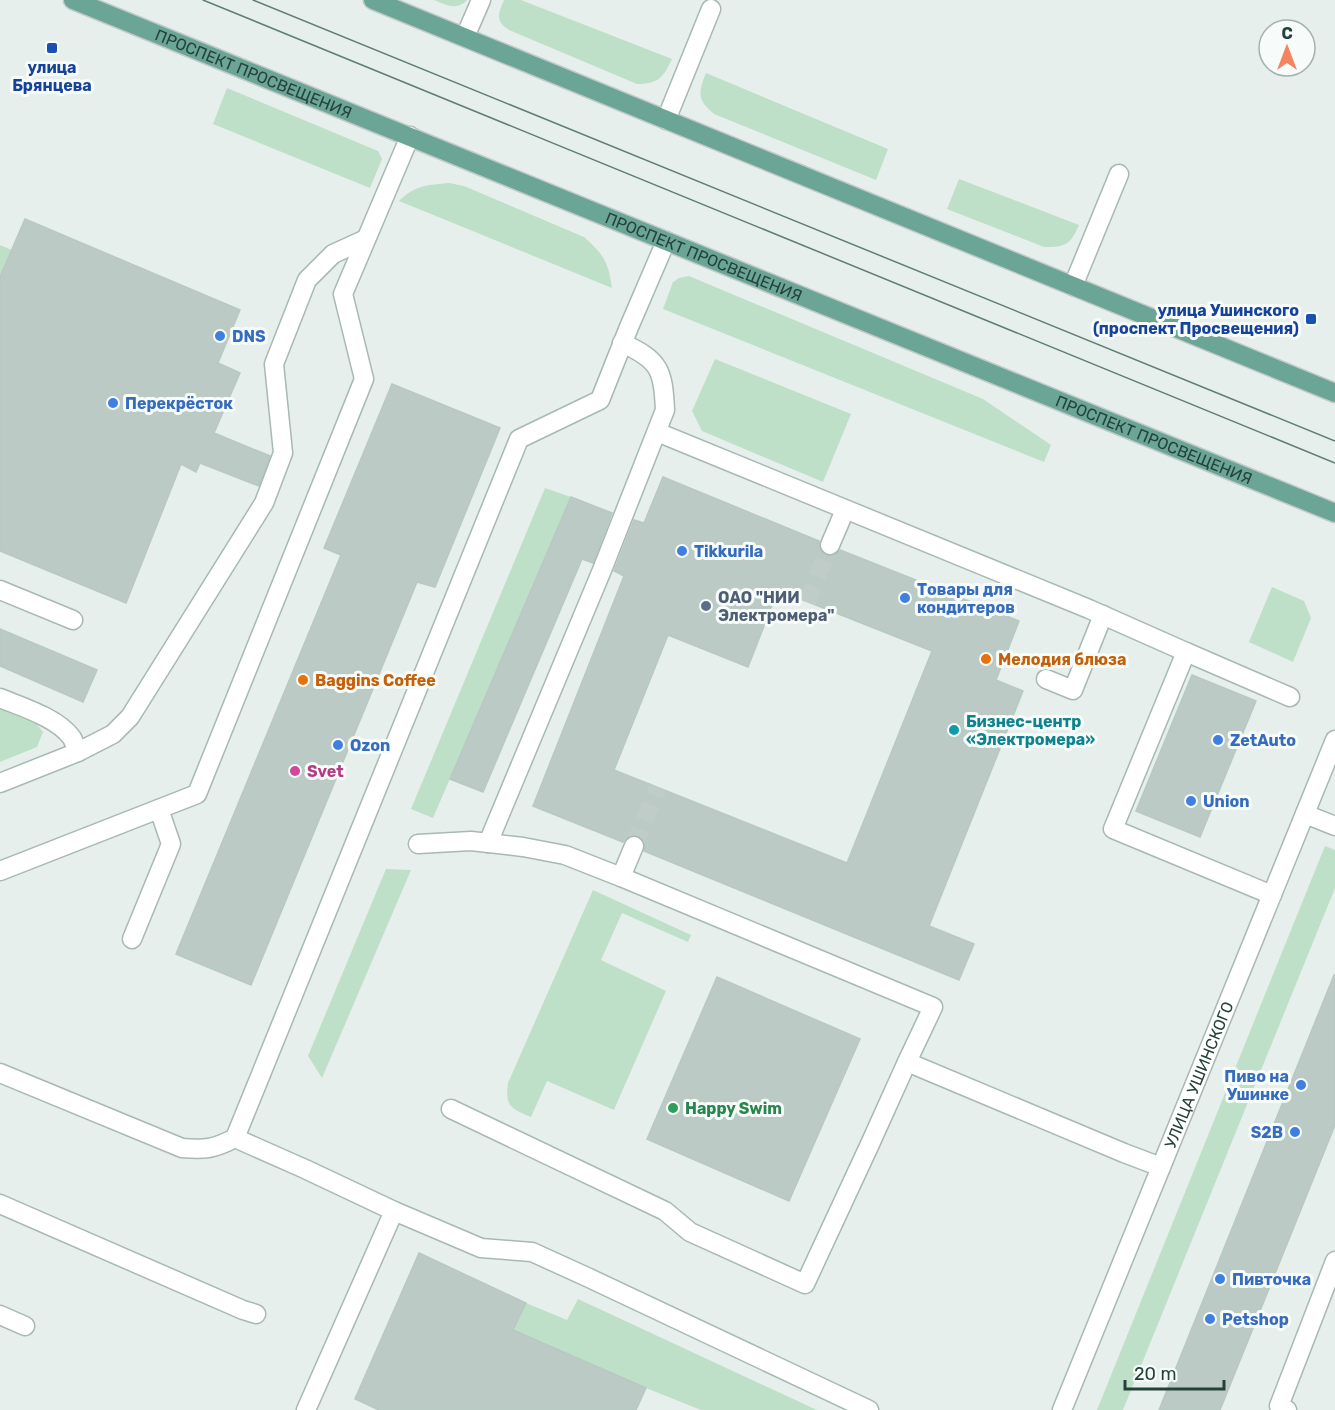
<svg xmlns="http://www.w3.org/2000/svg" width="1335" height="1410" font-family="Rubik,sans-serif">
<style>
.green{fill:#bfe0c8}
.building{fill:#bbcac4;stroke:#b8c9c2;stroke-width:1.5;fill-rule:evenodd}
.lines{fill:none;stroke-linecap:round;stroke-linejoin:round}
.minor-tunnel{stroke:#bfccc8;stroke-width:18;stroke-dasharray:18 9;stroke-linecap:butt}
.minor-casing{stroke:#a8b8b2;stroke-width:21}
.major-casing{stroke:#c2cac8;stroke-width:21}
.minor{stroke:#fff;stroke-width:18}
.major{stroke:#6aa596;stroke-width:18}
.tram{stroke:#5f7d75;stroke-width:1.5}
.transit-dot{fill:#1a4fb4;stroke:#f7fbf9;stroke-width:2}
.shop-dot{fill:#3f7fe0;stroke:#f7fbf9;stroke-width:2}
.service-dot{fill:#5c6f8a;stroke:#f7fbf9;stroke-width:2}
.food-dot{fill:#e8710a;stroke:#f7fbf9;stroke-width:2}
.culture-dot{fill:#0f9aa8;stroke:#f7fbf9;stroke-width:2}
.hotel-dot{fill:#d1479c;stroke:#f7fbf9;stroke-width:2}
.leisure-dot{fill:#2e9e5b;stroke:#f7fbf9;stroke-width:2}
.labels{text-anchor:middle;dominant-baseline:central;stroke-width:6;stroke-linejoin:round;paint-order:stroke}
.transit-label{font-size:16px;font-weight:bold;fill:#164399;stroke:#f7fbf9}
.street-label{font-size:16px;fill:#24423a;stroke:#f7fbf9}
.shop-label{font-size:16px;font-weight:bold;fill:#366cbe;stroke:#f7fbf9;text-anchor:start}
.service-label{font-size:16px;font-weight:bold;fill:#4e5e75;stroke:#f7fbf9;text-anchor:start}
.food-label{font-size:16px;font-weight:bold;fill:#c56008;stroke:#f7fbf9;text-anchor:start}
.culture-label{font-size:16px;font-weight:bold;fill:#0d838f;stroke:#f7fbf9;text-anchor:start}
.hotel-label{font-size:16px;font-weight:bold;fill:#b23c85;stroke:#f7fbf9;text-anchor:start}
.leisure-label{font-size:16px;font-weight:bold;fill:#27864d;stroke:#f7fbf9;text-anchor:start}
</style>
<rect width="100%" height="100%" fill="#e6efeb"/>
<g class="green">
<path d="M434,0H467C457,11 446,5 434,0Z"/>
<path d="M504,0H521L672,59C663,78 658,84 637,84L509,30C495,21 498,14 504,0Z"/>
<path d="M706,73L888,149L876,180L714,114C697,100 698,93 706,73Z"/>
<polygon points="227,88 378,151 382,159 370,188 213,124"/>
<path d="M959,179L1079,225C1070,245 1066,247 1044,247L947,209Z"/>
<path d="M449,183L464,186L584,237C604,255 608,261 612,288L399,201C415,185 428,185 449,183Z"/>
<polygon points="0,245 12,250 0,277"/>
<polygon points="689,276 983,399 1051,445 1044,462 663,309 673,282 679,278"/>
<polygon points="715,359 851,414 823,482 702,431 692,411"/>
<polygon points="545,488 571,497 433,818 411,809"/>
<polygon points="1272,587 1304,601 1311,618 1293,662 1249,642"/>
<polygon points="0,708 35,722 43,732 37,747 0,762"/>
<polygon points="1325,846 1335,850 1335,888 1123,1410 1097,1410"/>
<polygon points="386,869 411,870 322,1078 308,1056"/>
<path d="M593,890L691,935L688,942L622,913L601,960L666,991L617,1103L614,1110L547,1081L531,1117C510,1108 505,1106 508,1083Z"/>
<polygon points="578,1299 817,1410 701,1410 646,1388 541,1342 491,1379 526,1303 567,1320"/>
</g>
<g class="building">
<polygon points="25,219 240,310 218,363 240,373 214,433 270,456 259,486 200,463 196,472 181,464 126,603 0,551 0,277"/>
<polygon points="392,384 500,428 435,587 417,582 251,985 176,954 341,555 324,548"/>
<path d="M663,477L819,541V547L821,551L826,555L831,556L836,554L840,550L1019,621L996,680L1023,691L929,926L974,944L959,980L644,851L645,845L643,840L638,835H633L628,837L623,842L533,806L624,576L614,571L634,520L644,523ZM778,590L932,651L847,863L614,770L668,635L748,667Z"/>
<polygon points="571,497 612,513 593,563 582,559 483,792 450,779"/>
<polygon points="0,629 97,670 83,702 0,666"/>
<polygon points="1192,675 1256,701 1200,837 1136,811"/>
<polygon points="1334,975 1335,976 1335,1125 1220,1410 1159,1410"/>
<polygon points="717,977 860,1039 789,1201 647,1139"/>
<polygon points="419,1253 526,1303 513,1330 646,1388 636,1410 379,1410 355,1399"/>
</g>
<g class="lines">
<g class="minor-tunnel">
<polyline points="807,602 830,545"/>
<polyline points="634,846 658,787"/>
</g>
<defs>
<g id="minor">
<polyline points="465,37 481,0"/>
<polyline points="666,120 711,9"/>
<polyline points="1073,286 1119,174"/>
<polyline points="657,432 1089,609 1186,652 1113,829 1272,895"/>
<polyline points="830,545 845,510"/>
<polyline points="0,590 73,620"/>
<polyline points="1186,652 1290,697"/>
<polyline points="1046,679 1073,690 1103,615"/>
<path d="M0,698C22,707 58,718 72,738C74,742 76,747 78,752"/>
<polyline points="0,783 78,752 113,734 130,717 264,503 283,453 274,364 307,280 333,254 366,239"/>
<polyline points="1305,814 1335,826"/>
<path d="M488,843L602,570L665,410C663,370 660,360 622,343"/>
<polyline points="418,844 471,841 523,847 565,855 621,877 634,846"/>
<polyline points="0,871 197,794 364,379 343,294 410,136"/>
<polyline points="621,877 933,1007 907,1062"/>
<polyline points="132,939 171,844 159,809"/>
<path d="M0,1073L182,1148C205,1150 214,1149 235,1138L519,439L600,400L629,327L666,241"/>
<polyline points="451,1109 665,1211 690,1232 805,1284 870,1144 907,1062 1124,1153 1161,1167"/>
<polyline points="235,1138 305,1169 394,1211 481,1248 532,1252 587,1277 869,1410"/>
<polyline points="0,1204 243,1310 256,1314"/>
<polyline points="0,1315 25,1326"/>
<polyline points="306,1410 394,1211"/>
<path id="s1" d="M1062,1410L1335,740"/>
<polyline points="1287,1410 1279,1406 1335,1261"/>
</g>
<g id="major">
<path id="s2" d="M73,0L1335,513"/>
<polyline points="373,0 1335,393"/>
</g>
</defs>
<use href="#minor" class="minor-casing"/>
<use href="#major" class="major-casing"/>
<use href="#minor" class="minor"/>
<use href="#major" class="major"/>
<g class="tram">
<polyline points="203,0 1335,463"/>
<polyline points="253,0 1335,441"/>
</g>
</g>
<g class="transit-dot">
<rect x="46" y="42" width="12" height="12" rx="3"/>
<rect x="1305" y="313" width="12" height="12" rx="3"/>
</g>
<g class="shop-dot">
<circle cx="220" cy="336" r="6"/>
<circle cx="113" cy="403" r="6"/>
<circle cx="682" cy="551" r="6"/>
<circle cx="905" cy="598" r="6"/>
<circle cx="1218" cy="740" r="6"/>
<circle cx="338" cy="745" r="6"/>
<circle cx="1191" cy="801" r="6"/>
<circle cx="1301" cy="1085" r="6"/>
<circle cx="1295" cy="1132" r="6"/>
<circle cx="1220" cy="1279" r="6"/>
<circle cx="1210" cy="1319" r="6"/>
</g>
<circle class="service-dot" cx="706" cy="606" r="6"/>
<g class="food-dot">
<circle cx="986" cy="659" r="6"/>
<circle cx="303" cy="680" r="6"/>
</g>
<circle class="culture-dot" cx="954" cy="730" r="6"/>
<circle class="hotel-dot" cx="295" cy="771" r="6"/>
<circle class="leisure-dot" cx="673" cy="1108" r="6"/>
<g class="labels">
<g class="transit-label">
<text x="52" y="67">улица<tspan x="52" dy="18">Брянцева</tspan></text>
<text x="1299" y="310" text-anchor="end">улица Ушинского<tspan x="1299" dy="18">(проспект Просвещения)</tspan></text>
</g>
<g class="street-label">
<text stroke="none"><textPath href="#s2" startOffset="195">ПРОСПЕКТ ПРОСВЕЩЕНИЯ</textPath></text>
<text stroke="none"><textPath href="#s2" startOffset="681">ПРОСПЕКТ ПРОСВЕЩЕНИЯ</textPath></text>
<text stroke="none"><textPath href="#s2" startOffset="1167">ПРОСПЕКТ ПРОСВЕЩЕНИЯ</textPath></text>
<text stroke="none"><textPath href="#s1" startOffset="362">УЛИЦА УШИНСКОГО</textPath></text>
</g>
<g class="shop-label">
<text x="232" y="336">DNS</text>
<text x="125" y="403">Перекрёсток</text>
<text x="694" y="551">Tikkurila</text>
<text x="917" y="589">Товары для<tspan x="917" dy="18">кондитеров</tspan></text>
<text x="1230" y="740">ZetAuto</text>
<text x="350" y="745">Ozon</text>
<text x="1203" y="801">Union</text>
<text x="1289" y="1076" text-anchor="end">Пиво на<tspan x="1289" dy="18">Ушинке</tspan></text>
<text x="1283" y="1132" text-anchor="end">S2B</text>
<text x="1232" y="1279">Пивточка</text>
<text x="1222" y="1319">Petshop</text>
</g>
<g class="service-label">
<text x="718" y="597">ОАО "НИИ<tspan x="718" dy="18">Электромера"</tspan></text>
</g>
<g class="food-label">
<text x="998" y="659">Мелодия блюза</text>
<text x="315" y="680">Baggins Coffee</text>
</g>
<g class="culture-label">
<text x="966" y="721">Бизнес-центр<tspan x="966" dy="18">«Электромера»</tspan></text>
</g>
<g class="hotel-label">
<text x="307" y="771">Svet</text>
</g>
<g class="leisure-label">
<text x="685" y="1108">Happy Swim</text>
</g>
</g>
<g transform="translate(1287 48)"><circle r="28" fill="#f7fbf9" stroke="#a3b1ad" stroke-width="1.5"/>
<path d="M0-4.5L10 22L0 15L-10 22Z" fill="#f4845f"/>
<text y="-9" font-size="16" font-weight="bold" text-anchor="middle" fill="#24423a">С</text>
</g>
<path d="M1125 1380v9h99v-9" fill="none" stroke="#24423a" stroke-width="3"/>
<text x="1134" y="1380" font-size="18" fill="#24423a" stroke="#f7fbf9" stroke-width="4.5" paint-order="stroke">20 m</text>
</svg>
